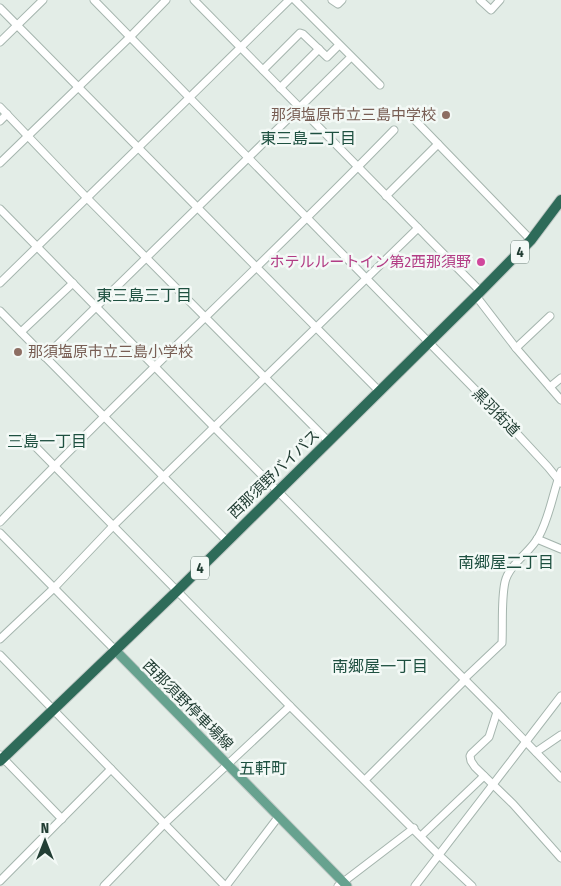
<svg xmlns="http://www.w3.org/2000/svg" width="561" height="886" font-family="'Fira Sans Condensed','Noto Sans JP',sans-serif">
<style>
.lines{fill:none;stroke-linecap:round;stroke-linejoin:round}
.minor-casing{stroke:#a5b5ae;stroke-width:9}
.major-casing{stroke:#c1c9c6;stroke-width:11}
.highway-casing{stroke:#c1c9c6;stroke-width:12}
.minor{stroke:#fff;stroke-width:7}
.major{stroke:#67a28f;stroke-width:9}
.highway{stroke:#2e6b59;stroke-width:10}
.education-dot{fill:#8d6e63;stroke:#f3f9f6;stroke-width:2}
.hotel-dot{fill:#d1479c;stroke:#f3f9f6;stroke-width:2}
.labels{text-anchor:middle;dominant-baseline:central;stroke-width:5;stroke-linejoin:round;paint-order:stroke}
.shield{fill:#f3f9f6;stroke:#61766e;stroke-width:1}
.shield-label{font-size:14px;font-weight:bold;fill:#223e34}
.education-label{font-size:15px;fill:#785e54;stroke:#f3f9f6;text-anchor:end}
.hotel-label{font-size:15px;fill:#b23c85;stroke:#f3f9f6;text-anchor:end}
.street-label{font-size:15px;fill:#223e34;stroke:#f3f9f6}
.neighbourhood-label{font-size:16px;fill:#1e5040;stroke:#f3f9f6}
</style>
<rect width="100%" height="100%" fill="#e3ede7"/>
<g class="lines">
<defs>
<g id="minor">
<polyline points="94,0 496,411 548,467 561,483"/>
<polyline points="194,0 481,292"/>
<polyline points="295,0 380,85"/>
<polyline points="332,0 338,4 342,0"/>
<polyline points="480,0 491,10 500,0"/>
<polyline points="0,8 379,391"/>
<polyline points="0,42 43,0"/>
<polyline points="263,70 300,33 303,34 327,57 339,45"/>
<polyline points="280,88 319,49"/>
<polyline points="0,107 87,198 329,442"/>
<polyline points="410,115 531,240"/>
<polyline points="0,121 7,114"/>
<polyline points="0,163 130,37 166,0"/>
<polyline points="386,196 438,144"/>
<polyline points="0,209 214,427 497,712 561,778"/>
<polyline points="0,283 289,0"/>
<polyline points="476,296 516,348 561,400"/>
<polyline points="0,311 227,541"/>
<polyline points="21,332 73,283"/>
<polyline points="516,348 550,316"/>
<polyline points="45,357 351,57"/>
<polyline points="550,387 561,378"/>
<polyline points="26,437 290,706 439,855 472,886"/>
<path d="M0,522C128,388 265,263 394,130"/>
<polyline points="0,533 115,650"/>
<polyline points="537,539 561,549"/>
<polyline points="0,639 54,588 113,526 163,477 418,228"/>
<polyline points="0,655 225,886"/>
<path d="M464,679L502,643C503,624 501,600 505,582C509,564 531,552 539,536C550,516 553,492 561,471"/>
<polyline points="497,712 489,737 471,754 470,756 471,761 475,767 513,804 561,858"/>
<polyline points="536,752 561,735"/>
<polyline points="0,755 62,819"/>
<polyline points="365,780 465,680"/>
<polyline points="421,836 484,776"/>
<polyline points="0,881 111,769"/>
<polyline points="104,886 164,824 290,706"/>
<polyline points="226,886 279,816"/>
<polyline points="338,886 414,828"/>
<polyline points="415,886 561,696"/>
</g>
<polyline id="major" points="115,650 347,886"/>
<polyline id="highway" points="0,761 177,591 476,296 531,240 561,200"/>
</defs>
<use href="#minor" class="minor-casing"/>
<use href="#major" class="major-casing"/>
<use href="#highway" class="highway-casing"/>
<use href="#minor" class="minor"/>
<use href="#major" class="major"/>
<use href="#highway" class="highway"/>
</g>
<g class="education-dot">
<circle cx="446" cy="115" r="5"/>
<circle cx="18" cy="352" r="5"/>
</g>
<circle class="hotel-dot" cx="481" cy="262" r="5"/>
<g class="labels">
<g class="shield">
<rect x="511" y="240.5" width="18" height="23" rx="4"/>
<rect x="191" y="556.5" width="18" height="23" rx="4"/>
</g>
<g class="shield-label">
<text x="520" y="252">4</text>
<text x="200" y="568">4</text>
</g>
<g class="education-label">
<text x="436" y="115">那須塩原市立三島中学校</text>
<text x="28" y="352" text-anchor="start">那須塩原市立三島小学校</text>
</g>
<g class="hotel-label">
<text x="471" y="262">ホテルルートイン第2西那須野</text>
</g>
<g class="street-label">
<text transform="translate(496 412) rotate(46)">黒羽街道</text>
<text transform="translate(274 474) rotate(-44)">西那須野バイパス</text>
<text transform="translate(188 705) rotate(45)">西那須野停車場線</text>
</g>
<g class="neighbourhood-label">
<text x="308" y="138">東三島二丁目</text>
<text x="144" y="295">東三島三丁目</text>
<text x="47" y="441">三島一丁目</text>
<text x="506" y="562">南郷屋二丁目</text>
<text x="380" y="666">南郷屋一丁目</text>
<text x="263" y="768">五軒町</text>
</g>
</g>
<g transform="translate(45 841)" stroke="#f3f9f6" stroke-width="4" paint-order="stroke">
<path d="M0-4L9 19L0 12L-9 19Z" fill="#223e34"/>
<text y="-8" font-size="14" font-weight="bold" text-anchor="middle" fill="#223e34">N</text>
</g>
</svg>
